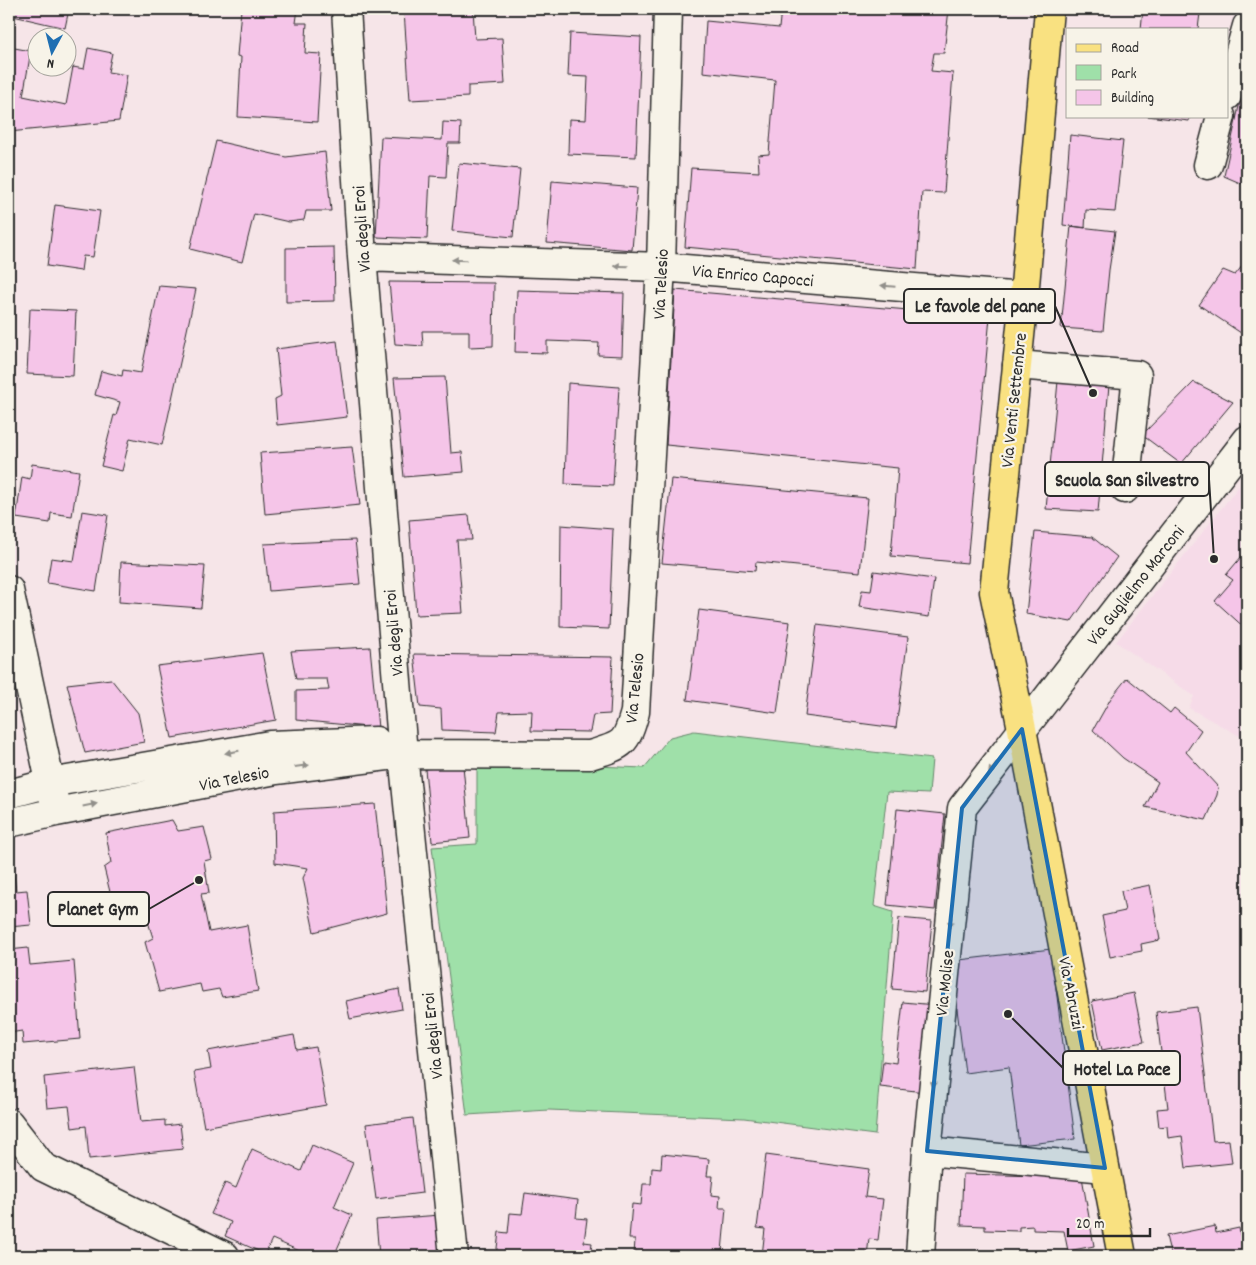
<svg xmlns="http://www.w3.org/2000/svg" width="1256" height="1265" viewBox="0 0 1256 1265" font-family="Dekko,sans-serif">
	<style>
		.built { fill: #f6dbe8 }
		.green { fill: #9fe0a9; stroke: #65866a }
		.building { fill: #f5c5e8; stroke: #2b2b2b }
		.lines { fill: none; stroke-linecap: round; stroke-linejoin: round }
		.minor-casing { stroke: #2b2b2b; stroke-width: 31 }
		.major-casing { stroke: #2b2b2b; stroke-width: 31 }
		.minor { stroke: #f7f3e8; stroke-width: 28 }
		.major { stroke: #f9e181; stroke-width: 28 }
		.oneway { fill: #918f8a }
		.marked { fill: #1f6fb2; fill-opacity: 0.2; stroke: #1f6fb2; stroke-width: 4; stroke-linejoin: round }
		.labels { text-anchor: middle; stroke-width: 4.5; stroke-linejoin: round; paint-order: stroke }
		.street-label { font-size: 18px; fill: #2b2b2b; stroke: #f7f3e8 }
		.leader { fill: none; stroke: #2b2b2b; stroke-width: 2 }
		.callout-dot { fill: #2b2b2b; stroke: #f7f3e8; stroke-width: 2 }
		.callout { fill: #f7f3e8; stroke: #2b2b2b; stroke-width: 2 }
		.callout-label { font-size: 19px; text-anchor: middle; font-weight: bold; fill: #2b2b2b }
	</style>
	<rect width="100%" height="100%" fill="#f6e5e8"/>
	<filter id="ink" filterUnits="userSpaceOnUse"><feTurbulence type="fractalNoise" baseFrequency=".02" numOctaves="2"/><feDisplacementMap in="SourceGraphic" scale="10" xChannelSelector="R" yChannelSelector="G"/><feConvolveMatrix kernelMatrix="1 2 1 2 8 2 1 2 1" color-interpolation-filters="sRGB"/></filter>
	<g filter="url(#ink)">
		<path class="built" d="M1247,476V740L1189,708L1194,696L1116,642Z"/>
		<path class="green" d="M694,731L932,759L929,794L887,792L874,906L893,912L875,1135L744,1118L549,1110L467,1115L432,847L477,844V761L644,768L670,737Z"/>
		<path class="building" d="M9,9H69L65,28L9,15Z
			M241,9H298L296,23H307L305,53L321,54L317,122L238,117L241,57L237,56Z
			M446,9H473L475,39L502,38L505,84L468,86V97L410,100L404,11Z
			M781,9H949L944,53H934L931,71L953,73L944,193L922,192L917,269L685,247L691,168L759,172L758,155L769,154L775,80L703,72L706,21L779,28Z
			M1143,9L1200,13L1198,29H1141Z
			M570,33L641,37L636,157L568,154L569,119L586,120L588,77L568,76Z
			M9,47L31,51L23,96L66,105L73,67L84,69L88,48L112,53L108,72L127,75L119,121L9,132Z
			M1245,78L1247,79V186L1224,176Z
			M1147,116H1190L1189,121Z
			M443,122L461,123L460,143H448L446,177L430,176L427,239L376,237L381,137L442,140Z
			M1070,135L1123,141L1115,212L1086,210L1085,228L1063,225Z
			M216,141L286,157L325,152L331,211H306L304,220L289,222L254,214L242,262L190,249Z
			M459,163L520,169L513,237L452,231Z
			M552,181L637,188L632,250L547,243Z
			M55,205L100,211L93,257L83,256L81,271L47,266Z
			M1071,226L1115,231L1109,270L1103,331L1061,328Z
			M334,247L335,301L286,302V248Z
			M1247,260V337L1199,305L1223,270L1235,275Z
			M389,282L494,283L493,346L469,347V331H422L423,346L395,344Z
			M159,286L196,289L162,445L130,438L122,471L101,466L114,415L116,416L120,402L95,395L101,371L122,376L123,370L141,373Z
			M517,290L624,293L622,356L598,355L599,343L547,341V353L515,352Z
			M675,290L990,317L967,563L891,556L898,468L666,445Z
			M30,309L76,311L73,376L27,374Z
			M337,341L347,417L277,425L275,399L281,396L276,349Z
			M445,377L451,453L462,452L464,472L404,477L394,378Z
			M1058,381L1109,385L1098,512L1046,509Z
			M1194,382L1233,402L1181,464L1142,435Z
			M568,383L619,387L613,486L565,484Z
			M352,447L360,505L265,514L260,453Z
			M32,464L79,471L72,516L51,513L50,523L16,518L22,477L30,479Z
			M671,479L868,498L860,572L756,562L755,571L662,563Z
			M82,511L108,515L96,591L47,583L51,558L74,561Z
			M469,515L472,540H457L463,613L416,615L409,520Z
			M561,525L613,529L609,629L560,627Z
			M1035,532L1092,537L1117,557L1071,622L1026,614Z
			M355,540L360,584L269,591L264,544Z
			M1247,550V630L1215,601L1233,580L1226,575Z
			M121,562L205,566L201,608L119,602Z
			M874,571L934,579L929,617L859,607L862,590L871,591Z
			M699,610L790,622L777,713L687,700Z
			M817,625L908,637L896,728L805,716Z
			M370,647L378,728L296,720V691L329,690L327,679H296L291,651Z
			M262,653L276,720L172,738L157,666Z
			M414,654L613,657L610,714L593,715L590,732L531,731L532,711L499,712L496,732L442,730L441,709L420,707Z
			M1127,678L1170,713L1174,708L1201,730L1186,752L1218,787L1217,795L1206,820L1145,807L1158,782L1123,758L1093,730L1111,698Z
			M111,679L138,713L144,742L85,753L67,684Z
			M463,766L470,838L432,842L425,769Z
			M375,804L387,913L314,932L303,878L308,868L275,863L274,811Z
			M897,809L945,814L935,910L887,905Z
			M172,820L178,831L204,827L212,859L204,861L209,893L201,894L209,932L247,925L258,991L222,997L219,989L202,992L200,984L159,992L145,942L153,938L140,895L112,900L104,868L111,863L106,833Z
			M13,866L16,891L27,890L31,925L9,927V867Z
			M1150,885L1160,940L1141,944L1142,951L1110,957L1102,916L1125,911L1121,891Z
			M899,918L932,921L925,992L892,989Z
			M28,948L30,965L74,961L80,1039L23,1044L22,1031L9,1033V950Z
			M1051,949L1075,1139L1019,1145L1009,1067L965,1073L951,961Z
			M399,989L402,1009L350,1019L346,1001Z
			M1134,993L1144,1042L1102,1050L1092,1001Z
			M903,1002L935,1005L925,1092L880,1087L883,1061L896,1063Z
			M1197,1007L1213,1141L1229,1140L1232,1163L1186,1168L1182,1136L1168,1138L1167,1126L1159,1127L1157,1109L1168,1108L1156,1012Z
			M294,1035L297,1050L316,1047L326,1105L204,1127L194,1072L211,1069L208,1051Z
			M134,1067L141,1122L165,1120V1126L180,1124L183,1149L89,1159L86,1126L72,1128L69,1106L47,1108L44,1077Z
			M413,1118L422,1193L376,1199L366,1124Z
			M312,1145L353,1163L334,1207L352,1215L334,1256H311L272,1239L265,1254L225,1236L231,1222L211,1214L225,1183L236,1188L252,1149L301,1171Z
			M662,1154L709,1159L707,1176H713L711,1195L720,1196L719,1208H726L722,1252L713,1250L712,1256H634L635,1239H629L632,1204L641,1205L643,1184H651L652,1168L661,1169Z
			M766,1155L869,1169L865,1197L883,1199L878,1240L869,1239L867,1256H762L765,1229L757,1228Z
			M963,1174L1082,1177L1094,1246L1068,1251L1064,1231L1033,1230V1226L1019,1227V1231L985,1230V1226L961,1225Z
			M525,1193L578,1200L576,1218L587,1219L584,1242L592,1243L590,1256H496L499,1232L508,1233L510,1213L522,1214Z
			M440,1215L443,1256H379L376,1220Z
			M1215,1226L1216,1233L1239,1228L1244,1256H1171L1166,1236Z"/>
		<g class="lines">
			<g class="minor-casing">
				<path id="minor" d="M346,9L362,257L403,754L454,1256
					M1227,96L1247,26
					M1208,165L1221,116
					M362,257L661,267L1024,297
					M1017,365L1137,375L1125,489
					M9,590L54,800
					M9,794L50,783L270,745L376,741
					M9,823L56,812L276,770L403,754L590,755C623,745 626,745 635,712L661,267L668,9
					M9,1123L43,1167L225,1256
					M927,1151L1105,1168
					M920,1256L927,1151L962,808L1247,440"/>
			</g>
			<g class="major-casing">
				<path id="major" d="M1049,9L1024,297L994,592L1022,729L1122,1256"/>
			</g>
			<use href="#minor" class="minor"/>
			<use href="#major" class="major"/>
		</g>
		<defs><path id="oneway-solid" d="M-6-.8H1V-3.2L6.5 0L1 3.2V.8H-6Z" transform="scale(1.25)"/></defs>
		<g class="oneway">
			<use href="#oneway-solid" transform="translate(459 260) rotate(-178)"/>
			<use href="#oneway-solid" transform="translate(621 266) rotate(-178)"/>
			<use href="#oneway-solid" transform="translate(888 286) rotate(-175)"/>
			<use href="#oneway-solid" transform="translate(232 752) rotate(170)"/>
			<use href="#oneway-solid" transform="translate(302 766) rotate(-7)"/>
			<use href="#oneway-solid" transform="translate(993 768) rotate(127)"/>
			<use href="#oneway-solid" transform="translate(90 805) rotate(-11)"/>
			<use href="#oneway-solid" transform="translate(951 920) rotate(96)"/>
			<use href="#oneway-solid" transform="translate(934 1081) rotate(96)"/>
		</g>
	</g>
	<path class="marked" d="M1022,729L1105,1168L927,1151L962,808Z"/>
	<g class="labels">
		<g class="street-label">
			<text transform="translate(361 229) rotate(-94)" y="6">Via degli Eroi</text>
			<text transform="translate(753 275) rotate(5)" y="6">Via Enrico Capocci</text>
			<text transform="translate(660 284) rotate(-87)" y="6">Via Telesio</text>
			<text transform="translate(1013 400) rotate(-84)" y="6">Via Venti Settembre</text>
			<text transform="translate(1135 585) rotate(-52)" y="6">Via Guglielmo Marconi</text>
			<text transform="translate(393 633) rotate(-95)" y="6">Via degli Eroi</text>
			<text transform="translate(634 688) rotate(-84)" y="6">Via Telesio</text>
			<text transform="translate(234 778) rotate(-11)" y="6">Via Telesio</text>
			<text transform="translate(944 983) rotate(-84)" y="6">Via Molise</text>
			<text transform="translate(1072 993) rotate(79)" y="6">Via Abruzzi</text>
			<text transform="translate(432 1036) rotate(-96)" y="6">Via degli Eroi</text>
		</g>
	</g>
	<path class="leader" d="M1093 393L1055 306M1214 559L1209 479M199 880L149 909M1008 1014L1063 1068"/>
	<g class="callout-dot">
		<circle cx="1093" cy="393" r="5"/>
		<circle cx="1214" cy="559" r="5"/>
		<circle cx="199" cy="880" r="5"/>
		<circle cx="1008" cy="1014" r="5"/>
	</g>
	<g class="callout">
		<rect x="904" y="289" width="151" height="34" rx="5"/>
		<rect x="1045" y="462" width="164" height="34" rx="5"/>
		<rect x="48" y="892" width="101" height="34" rx="5"/>
		<rect x="1063" y="1051" width="117" height="34" rx="5"/>
	</g>
	<g class="callout-label">
		<text x="980" y="312">Le favole del pane</text>
		<text x="1127" y="486">Scuola San Silvestro</text>
		<text x="98" y="915">Planet Gym</text>
		<text x="1122" y="1075">Hotel La Pace</text>
	</g>
	<rect width="1256" height="1265" fill="none" stroke="#f7f3e8" stroke-width="30"/>
	<rect x="15" y="15" width="1226" height="1235" fill="none" stroke="#2b2b2b" stroke-width="2" filter="url(#ink)"/>
	<rect x="1066" y="28" width="162" height="90" fill="#f7f3e8" stroke="#a5a39c"/>
	<rect x="1076" y="44" width="25" height="8" fill="#f9e181" stroke="#a5a39c"/>
	<text x="1111" y="52" font-size="15" fill="#2b2b2b">Road</text>
	<rect x="1076" y="65" width="25" height="15" fill="#9fe0a9" stroke="#a5a39c"/>
	<text x="1111" y="78" font-size="15" fill="#2b2b2b">Park</text>
	<rect x="1076" y="90" width="25" height="15" fill="#f5c5e8" stroke="#a5a39c"/>
	<text x="1111" y="102" font-size="15" fill="#2b2b2b">Building</text>
	<g transform="translate(52 52) rotate(187)"><circle r="24" fill="#f7f3e8" stroke="#a5a39c"/>
	<path d="M0-4L9 19L0 12L-9 19Z" fill="#1f6fb2"/>
	<text y="-8" font-size="14" font-weight="bold" text-anchor="middle" fill="#2b2b2b">N</text>
	</g>
	<path d="M1068 1228v8h82v-8" fill="none" stroke="#2b2b2b" stroke-width="2.5"/>
	<text x="1076" y="1228" font-size="15" fill="#2b2b2b" stroke="#f7f3e8" stroke-width="4" paint-order="stroke">20 m</text>
</svg>
